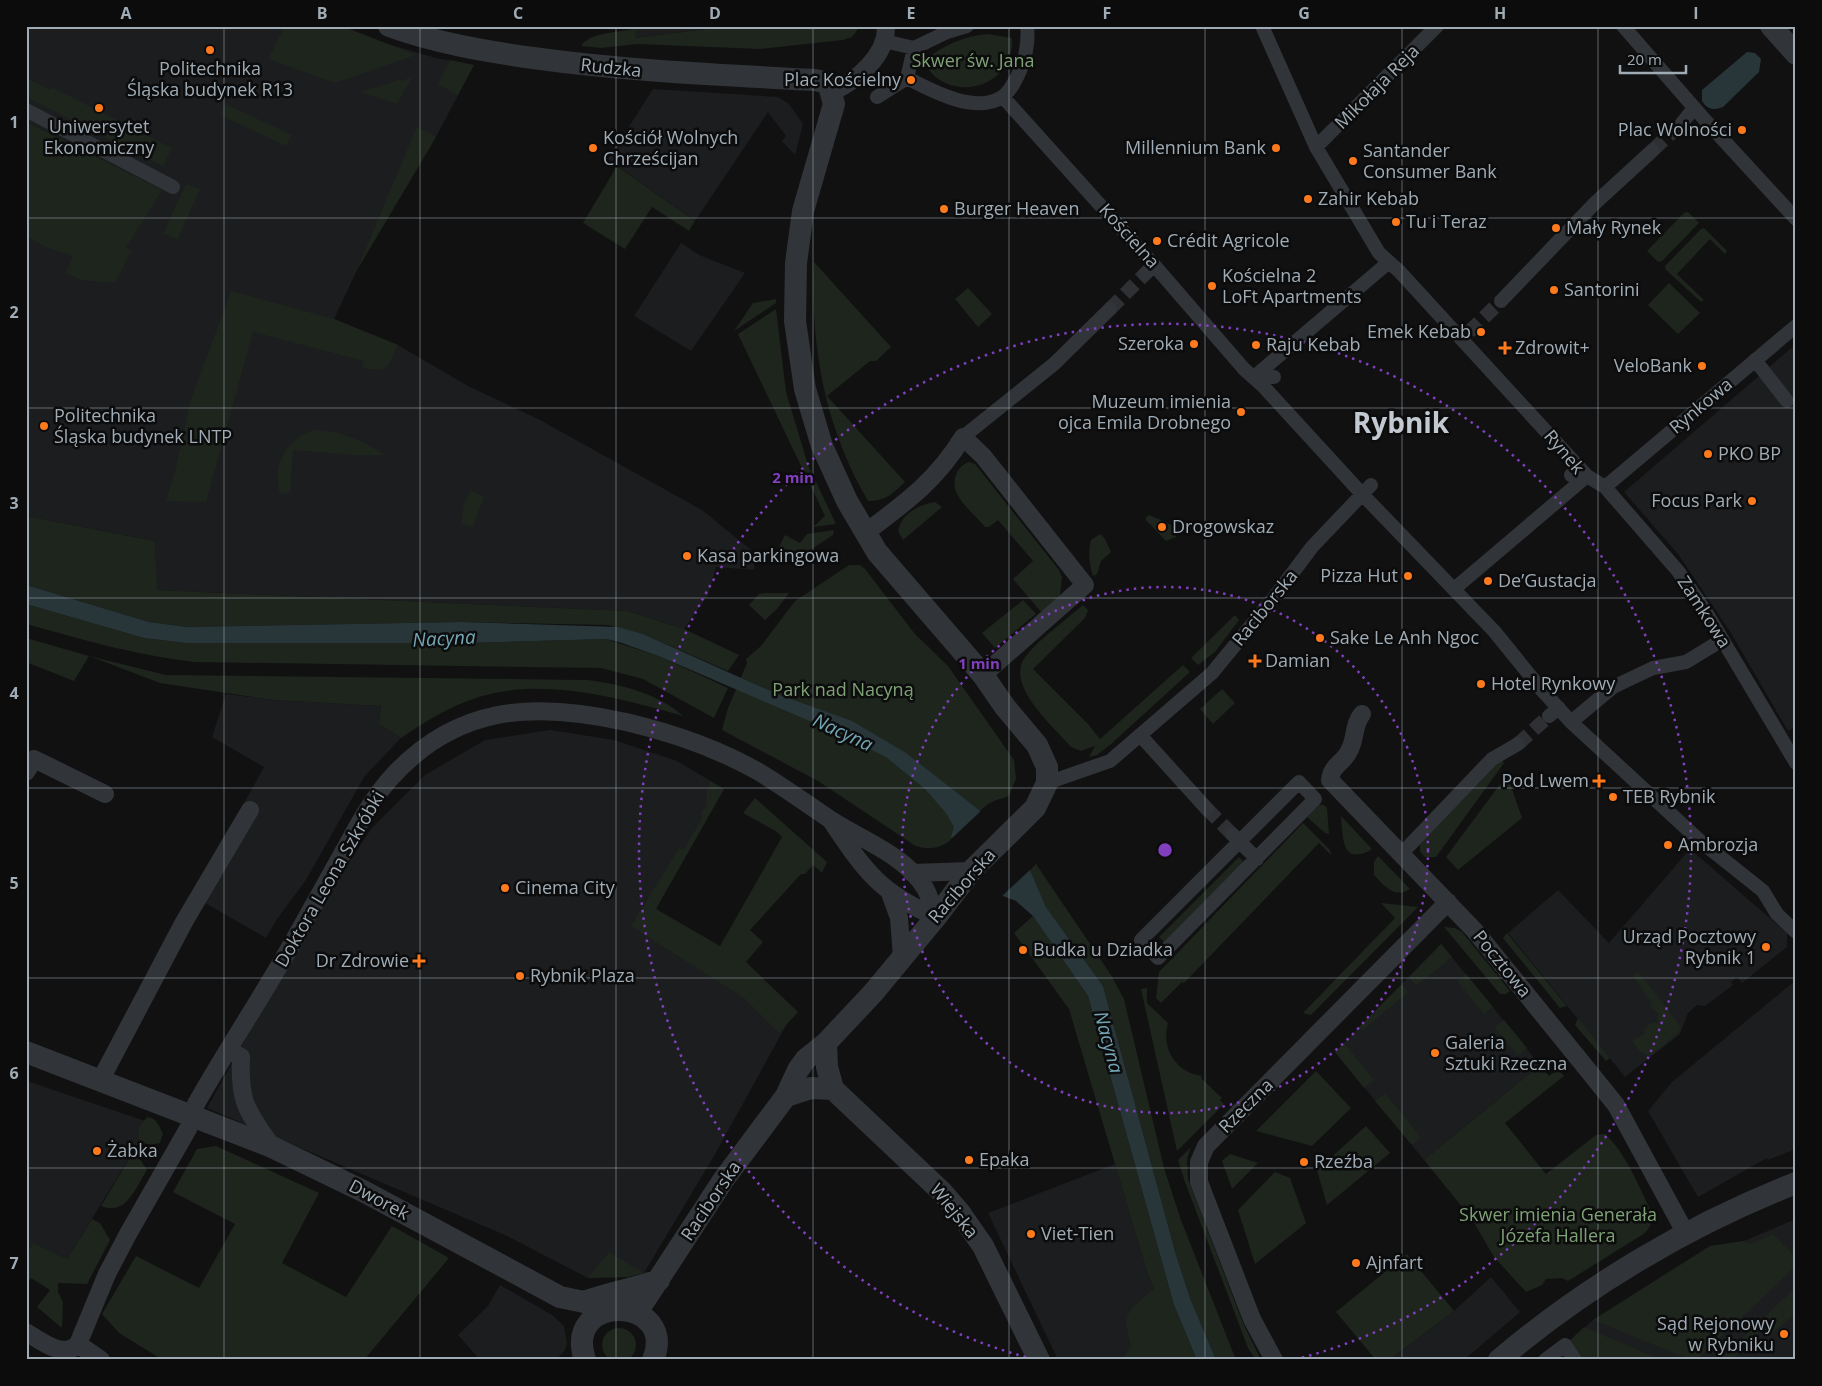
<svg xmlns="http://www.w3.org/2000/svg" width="1822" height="1386" viewBox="0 0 1822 1386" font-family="'Open Sans',sans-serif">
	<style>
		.built { fill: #1c1d1f }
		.green { fill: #1d251d }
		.water { fill: #28363a }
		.pier { fill: #111112 }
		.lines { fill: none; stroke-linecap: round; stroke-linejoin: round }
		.pedestrian-tunnel { stroke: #2e3033; stroke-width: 14; stroke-dasharray: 14 7; stroke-linecap: butt }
		.pedestrian { stroke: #313438; stroke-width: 14 }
		.minor { stroke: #313438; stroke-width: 18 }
		.tertiary { stroke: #313438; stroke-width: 22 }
		.grid { fill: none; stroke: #a0acb5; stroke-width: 1; stroke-opacity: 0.55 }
		.ring { fill: none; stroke: #813fbe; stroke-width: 2.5; stroke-dasharray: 2.5 5 }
		.poi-dot { fill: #ff7a1c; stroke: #0c0c0d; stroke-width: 2 }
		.labels { text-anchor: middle; stroke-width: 5; stroke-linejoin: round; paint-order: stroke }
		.park-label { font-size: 18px; fill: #7ea275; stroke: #0c0c0d }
		.street-label { font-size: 18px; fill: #a0acb5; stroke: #0c0c0d }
		.poi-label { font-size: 18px; fill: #a0acb5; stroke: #0c0c0d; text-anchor: start }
		.water-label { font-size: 19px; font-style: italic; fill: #73a6b4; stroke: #0c0c0d }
		.town-label { font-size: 28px; font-weight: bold; fill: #c2c9d0; stroke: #0c0c0d }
		.centre { fill: #813fbe; stroke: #0c0c0d; stroke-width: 2.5 }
		.ring-label { font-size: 15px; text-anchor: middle; font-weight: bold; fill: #813fbe; stroke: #0c0c0d; stroke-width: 5; stroke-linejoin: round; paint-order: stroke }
		.neatline { fill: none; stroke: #a0acb5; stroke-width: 2 }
		.grid-label { font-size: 16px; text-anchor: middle; font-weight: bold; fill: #a0acb5 }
	</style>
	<rect width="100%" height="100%" fill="#111112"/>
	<path class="built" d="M26,26H342L371,39L436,58L474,65L436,137L357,270L334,319L398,345L468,386L540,420L702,510L751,550L755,556L754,570L716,567L708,595L684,629L628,611L156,590L155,541L26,516V237L45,247L26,137Z
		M634,26H731L636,38Z
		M653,89L778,97L789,104L803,124L795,155L782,141L786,136L768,112L695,221L608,159Z
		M681,243L699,255L745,273L691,351L634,316Z
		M1796,344V726L1788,731L1731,633L1678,554L1624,492Z
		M226,694L273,700L381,706L379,724L401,738L364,777L306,880L277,919L266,938L207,904L194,894L264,767L212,737Z
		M550,730L614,740L677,761L724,789L656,908L788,1022L714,1156L644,1273L628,1277L588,1278L505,1235L207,1108L316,912L371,829L425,775L485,740Z
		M1690,849L1787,933V947L1742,983L1737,977L1731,982L1733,985L1705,1006L1697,1005L1688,1013L1680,1034L1625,1077L1508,933L1558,890L1609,943Z
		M1441,944L1540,1065L1424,1160L1335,1052Z
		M1796,980V1149L1768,1160L1767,1158L1698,1197L1648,1111L1672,1082Z
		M27,1081L151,1123L67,1259L33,1244L26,1254Z
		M1115,1164L1147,1272L1187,1360H1058L988,1213Z
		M1796,1219V1360H1575L1565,1345L1593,1320L1710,1246L1744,1241Z
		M1491,1277L1520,1312L1464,1360H1389L1454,1311Z
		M500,1285L552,1315L564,1326L567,1344L565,1350L556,1360H480L458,1335L488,1306Z"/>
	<path class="green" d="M285,26H342L416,55L335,83L268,59Z
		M731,26H857L858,29L852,37L843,40L760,49L637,44L601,48L581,46C590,32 620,32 635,29L636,38Z
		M988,34L1012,38C1015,91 943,105 924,61C943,45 964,36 988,34Z
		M450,60L474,65L458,95L438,84Z
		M413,75L397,104L361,92L398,80L403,81Z
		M26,78L50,90L52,87L172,148L163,166L26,97Z
		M226,104L292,135L286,146L220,115Z
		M26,122L162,190L126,248L131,251L115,283L81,280L66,273L73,256L45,247L26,237Z
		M417,126L436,137L357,270Z
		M617,166L695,221L689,231L652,207L625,249L583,223Z
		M186,184L200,189L178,239L163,234Z
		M1688,212L1699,223L1662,261L1658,262L1647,251L1684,213Z
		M1704,228L1727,251L1725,254L1710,239L1677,274L1704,300L1701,302L1666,270L1665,266L1701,229Z
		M814,262L891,347L876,361H870L827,396L905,482C892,494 886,501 868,501C825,428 810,346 814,262Z
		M1669,283L1700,313L1678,334L1648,305Z
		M968,288L992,314L978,327L955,299Z
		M231,291L334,319L398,345C388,369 388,372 362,368L364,361L253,332L206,502L166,501L176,468L190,402Z
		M776,299V303L734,331L753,303Z
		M776,309L786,392L808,465L836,524L813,527L825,516L738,334Z
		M313,430C341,431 361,439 384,455H352L293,450L290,493L280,494C272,466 285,440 313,430Z
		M969,462L975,464L1059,570L1062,577L1060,596L1042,613L1013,579L1033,561L998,520L989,527H985C977,517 963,506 957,494C951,482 956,466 969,462Z
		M471,490L484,497L473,527L461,524L464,503Z
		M935,502L942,507L903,540L898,531C902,513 918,505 935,502Z
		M1149,515L1174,526L1177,531L1176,537L1166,541L1146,520V517Z
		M26,516L155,541L157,590L628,611L684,629L739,655L728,671L643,634L608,625L463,622L187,627L149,622L26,585Z
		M834,530L833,535L792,562L778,559L779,547L785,535L800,543L807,534Z
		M1100,534L1105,539L1111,552L1101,561L1097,574L1093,576C1089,564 1088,552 1091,540Z
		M849,565H860L865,569L915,634L948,666L1014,760L1016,779L1009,796C1002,799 993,800 987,805C963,823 949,859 914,845L818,781L722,730L728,708L747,663L746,659L761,646L795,601Z
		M766,593H789L777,609L765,620L749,605L759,594Z
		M1023,600L1036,614L995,648L982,633Z
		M26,604L144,638L186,643H465L606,639L661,657L728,688L714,718L643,679L601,668L195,662C133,655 85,640 26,624Z
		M1083,605L1088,610L1085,618L1033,669L1088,724L1100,739L1183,665L1190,672L1110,745L1097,755L1089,757L1095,746L1081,751L1071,747C1054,727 1003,684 1026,656C1041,637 1065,621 1083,605Z
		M1235,615L1239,620L1215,652L1198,665L1191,658Z
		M26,638L89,656L166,675L587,680C619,684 658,693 683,716C619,698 544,677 479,697C450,706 426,721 401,738L379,724L381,706L273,700L160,683L89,656L74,681L26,662Z
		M1222,689L1235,703L1213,724L1200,709Z
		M1501,758L1504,763L1436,857H1425L1420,852V844Z
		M1507,775L1522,818L1458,870L1446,857Z
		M710,781L724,789L656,909L720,946L782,837L777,832L743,813L755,798L827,862L822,873L813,865L805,874H801L750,930L763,942L746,962L798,1012L779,1033L744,998L631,926L679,848L683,850L702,819L701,812L707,806V790Z
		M1319,805H1324L1327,808L1329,834L1325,833L1307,817Z
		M1341,816L1371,848V850C1341,866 1343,837 1341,816Z
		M1303,823L1330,850L1331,855L1319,843L1184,983L1182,982L1161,1003L1156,998L1159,972Z
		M1378,856L1410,889C1395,899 1384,886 1374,875V862Z
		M1239,857L1244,862L1165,943L1159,937Z
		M1036,864L1111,975L1124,999L1164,1168L1181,1220L1236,1360H1216L1190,1298L1176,1255L1103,986L1046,907L1030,870Z
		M1381,903L1418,907L1311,1015L1303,1013L1395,918Z
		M1033,916L1088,996L1174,1305L1197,1360H1122L1131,1346C1121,1311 1128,1311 1154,1289L1147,1272L1069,1009L1014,933Z
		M1444,927L1455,928L1462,932L1510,991L1506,994H1500Z
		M1507,933L1561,999L1567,1006L1560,1008L1503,938Z
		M1441,944L1452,957L1416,986L1409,977Z
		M1638,971L1681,1027L1677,1034L1653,1054C1642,1057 1638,1049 1632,1041L1645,1033L1643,1030L1651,1023H1658V1013L1650,1007L1652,1004L1633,976Z
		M1466,974L1493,1007L1484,1014L1457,981Z
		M1402,984L1408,992L1362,1031L1359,1027Z
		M1147,988V1003L1168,1023C1161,1049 1176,1072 1202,1076L1201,1078L1222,1098L1220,1100L1224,1104L1177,1151L1141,989Z
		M1578,1018L1610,1058L1606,1061L1575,1025Z
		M1504,1020L1527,1048L1518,1056L1494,1027Z
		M1344,1043L1374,1080L1364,1088L1335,1052Z
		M1540,1065L1549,1076L1558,1069L1564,1076L1505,1123L1546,1174L1596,1135L1605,1134C1626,1153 1639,1187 1652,1213C1652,1222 1651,1227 1645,1233L1568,1281L1562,1278L1546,1279L1542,1285L1526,1292L1494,1257L1472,1219L1424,1160Z
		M1316,1071L1351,1108L1312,1146L1256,1131Z
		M1385,1093L1421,1137L1412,1145L1375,1101Z
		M147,1117C157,1118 159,1126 163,1134L160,1143C152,1145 146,1146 139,1139V1128Z
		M1366,1126L1390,1153L1327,1205L1317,1170Z
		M216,1146L319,1193L282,1263L346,1297L392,1226L449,1258L364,1360H163L119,1333L102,1314L136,1256L199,1288L235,1224L173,1192L197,1149Z
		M1191,1147L1187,1159L1188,1179L1243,1323L1261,1360H1256L1248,1348L1185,1182L1178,1160Z
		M1230,1154L1258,1163L1232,1189L1222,1161Z
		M134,1157L140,1159L147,1170C136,1187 126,1217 101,1206L129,1159Z
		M1275,1172L1290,1178L1306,1223L1255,1264L1238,1210Z
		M92,1219L100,1223L110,1240L87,1284L58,1283V1292L63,1302L62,1328L37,1307L50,1290L31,1278L26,1285V1254L33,1243L67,1259Z
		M1773,1234L1796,1257V1266L1697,1360H1691L1593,1320L1710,1246L1744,1241L1751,1244Z
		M609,1252L644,1273L628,1277L588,1278Z
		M1407,1254L1454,1311L1389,1360H1376L1336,1312Z
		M1796,1287V1312L1769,1337L1762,1330L1731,1360H1719Z
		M1584,1327L1662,1360H1575L1565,1345Z
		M602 1345a17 17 0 1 1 34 0a17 17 0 1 1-34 0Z"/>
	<path class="water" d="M1747,52L1755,53L1761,59L1759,72L1723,107C1713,111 1707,109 1702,101V90Z
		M26,585L149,622L187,627L463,622L618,627L643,634L777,694L852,721L906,753L979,810L1030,870L1046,907L1103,986L1176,1255L1190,1298L1216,1360H1197L1174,1305L1088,996L1033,916L1016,901L1003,896L951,837L954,827L946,813L925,789L886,757L835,732L661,657L619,642L606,639L465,643H186L144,638L26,604Z"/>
	<path class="pier" d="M982,810L1032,868L1001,897L950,840Z"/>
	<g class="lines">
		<path class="pedestrian-tunnel" d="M1653,150L1682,123
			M1110,309L1145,274
			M1469,332L1501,301
			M1518,744L1549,716
			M1207,809L1232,834"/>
		<path class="pedestrian" d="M1262,26L1316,147L1379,253L1399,271L1587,476
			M1623,26L1705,120L1796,219
			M884,41L914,48L947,32L967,26
			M907,78C930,90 976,115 1002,97C1009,93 1014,83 1018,75C1025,61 1029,42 1027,26
			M907,78L914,48
			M877,97L907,78
			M1003,97L1154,265L1244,369L1263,386L1362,494L1494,631L1541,689L1571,722L1699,840L1763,891L1777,914L1796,932
			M26,110L173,187
			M1682,123L1694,108
			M1316,147L1437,26
			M1145,274L1154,265
			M1501,301L1593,205L1653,150
			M1755,360L1787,401
			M1254,377L1389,262
			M1254,377H1274
			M963,437L1054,364L1110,309
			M1571,475L1587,476L1605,487L1678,571L1706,612L1796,763
			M1605,487L1796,326
			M1454,589L1587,476
			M1549,716L1559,708
			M1571,722L1613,687L1653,668L1686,662L1722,640
			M1140,735L1207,809
			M1299,782L1315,799L1158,958L1141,940Z
			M1047,783L1110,761L1212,673L1273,599L1312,547L1371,485
			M1232,834L1257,859
			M1408,847L1492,759L1518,744
			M1545,1360L1565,1345L1575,1360"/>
		<path class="minor" d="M832,92C856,81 887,56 886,26
			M865,533C905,503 936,481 963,437L983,456L1085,585L983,675
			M1362,714C1353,725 1356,739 1349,751C1343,764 1332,764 1330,780L1475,931L1587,1069L1616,1105L1686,1234
			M26,772L34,759L105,794
			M832,822C865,871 880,893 936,917
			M912,873L971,871
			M890,893L899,918L902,957
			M229,1050L241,1057C239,1104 247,1110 272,1147
			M100,1081L184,922L250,810
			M26,1332C40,1340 64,1360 78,1344L107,1274L128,1234L189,1127L196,1104C227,1049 262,997 293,942C310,911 328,880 345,849C358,825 371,801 389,780C455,705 534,701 626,722C673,733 717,748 759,772C784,787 807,804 831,820C862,840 905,855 925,888C930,897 933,907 936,917
			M78,1344L101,1360
			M1274,1360L1252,1319L1199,1182V1162L1206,1146L1448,902"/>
		<path class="tertiary" d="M389,26C436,43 484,51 533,58C627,71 720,75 815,80L824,82L829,86L834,104L803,211L796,263L795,321L805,389L822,446L847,501L877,552L983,675L1005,707L1037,745L1047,767V783L1035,808L971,871L936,917L873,993L826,1043L806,1059L798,1070L786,1096L724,1179L643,1303L633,1311
			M1771,26L1796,54
			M826,1043L827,1067L833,1089L942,1192L960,1213L983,1246L1039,1360
			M26,1052L272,1147L363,1191L560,1297L584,1302L607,1310
			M786,1096L811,1088L833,1089
			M584,1302C609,1293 634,1289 659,1280
			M585,1360C562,1291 679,1296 653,1360
			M1499,1360C1586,1286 1689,1225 1796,1183"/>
	</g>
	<path class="grid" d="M224,26V1360M420,26V1360M616,26V1360M813,26V1360M1009,26V1360M1205,26V1360M1402,26V1360M1598,26V1360M26,218H1796M26,408H1796M26,598H1796M26,788H1796M26,978H1796M26,1168H1796"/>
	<g class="ring">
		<circle cx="1165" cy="850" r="263"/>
		<path d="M1033 1359A526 526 0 1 1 1297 1359"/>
	</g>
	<g class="poi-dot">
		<circle cx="210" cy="50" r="5"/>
		<circle cx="911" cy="80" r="5"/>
		<circle cx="99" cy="108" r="5"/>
		<circle cx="1742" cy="130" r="5"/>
		<circle cx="593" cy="148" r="5"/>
		<circle cx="1276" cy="148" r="5"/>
		<circle cx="1353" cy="161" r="5"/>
		<circle cx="1308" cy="199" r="5"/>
		<circle cx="944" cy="209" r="5"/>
		<circle cx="1396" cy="222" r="5"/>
		<circle cx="1556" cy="228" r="5"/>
		<circle cx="1157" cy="241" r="5"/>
		<circle cx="1212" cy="286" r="5"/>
		<circle cx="1554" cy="290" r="5"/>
		<circle cx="1481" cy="332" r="5"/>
		<circle cx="1194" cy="344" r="5"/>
		<circle cx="1256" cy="345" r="5"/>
		<path d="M1502.5 340.5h5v5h5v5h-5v5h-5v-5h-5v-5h5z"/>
		<circle cx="1702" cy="366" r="5"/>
		<circle cx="1241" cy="412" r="5"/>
		<circle cx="44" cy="426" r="5"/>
		<circle cx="1708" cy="454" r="5"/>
		<circle cx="1752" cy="501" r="5"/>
		<circle cx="1162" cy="527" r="5"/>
		<circle cx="687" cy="556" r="5"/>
		<circle cx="1408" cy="576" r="5"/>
		<circle cx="1488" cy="581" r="5"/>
		<circle cx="1320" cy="638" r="5"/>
		<path d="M1252.5 653.5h5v5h5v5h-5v5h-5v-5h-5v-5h5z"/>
		<circle cx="1481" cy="684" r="5"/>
		<path d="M1596.5 773.5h5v5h5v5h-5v5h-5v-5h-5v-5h5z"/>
		<circle cx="1613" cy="797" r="5"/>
		<circle cx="1668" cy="845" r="5"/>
		<circle cx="505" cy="888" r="5"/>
		<circle cx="1766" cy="947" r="5"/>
		<circle cx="1023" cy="950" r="5"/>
		<path d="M416.5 953.5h5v5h5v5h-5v5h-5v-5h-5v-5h5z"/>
		<circle cx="520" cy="976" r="5"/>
		<circle cx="1435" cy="1053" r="5"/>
		<circle cx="97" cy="1151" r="5"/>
		<circle cx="969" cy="1160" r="5"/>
		<circle cx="1304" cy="1162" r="5"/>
		<circle cx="1031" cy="1234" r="5"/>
		<circle cx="1356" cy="1263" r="5"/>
		<circle cx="1784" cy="1334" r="5"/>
	</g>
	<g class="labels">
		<g class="park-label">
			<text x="973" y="67">Skwer św. Jana</text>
			<text x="843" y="696">Park nad Nacyną</text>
			<text x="1558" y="1221">Skwer imienia Generała<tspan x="1558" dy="21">Józefa Hallera</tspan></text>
		</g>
		<g class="street-label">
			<text transform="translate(611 68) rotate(6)" y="6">Rudzka</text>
			<text transform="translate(1377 87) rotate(-45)" y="6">Mikołaja Reja</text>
			<text transform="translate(1129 236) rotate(48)" y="6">Kościelna</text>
			<text transform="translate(1701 406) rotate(-40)" y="6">Rynkowa</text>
			<text transform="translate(1564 452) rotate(50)" y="6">Rynek</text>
			<text transform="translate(1265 608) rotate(-51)" y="6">Raciborska</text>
			<text transform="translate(1704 612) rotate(57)" y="6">Zamkowa</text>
			<text transform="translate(330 879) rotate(-60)" y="6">Doktora Leona Szkróbki</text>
			<text transform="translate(962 886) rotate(-49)" y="6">Raciborska</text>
			<text transform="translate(1502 964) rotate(51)" y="6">Pocztowa</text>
			<text transform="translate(1246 1106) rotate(-45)" y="6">Rzeczna</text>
			<text transform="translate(379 1200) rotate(28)" y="6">Dworek</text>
			<text transform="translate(711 1201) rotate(-56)" y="6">Raciborska</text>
			<text transform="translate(954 1211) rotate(51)" y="6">Wiejska</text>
		</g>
		<g class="poi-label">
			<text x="210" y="75" text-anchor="middle">Politechnika<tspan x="210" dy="21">Śląska budynek R13</tspan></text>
			<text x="901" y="86" text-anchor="end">Plac Kościelny</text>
			<text x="99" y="133" text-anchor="middle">Uniwersytet<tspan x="99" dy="21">Ekonomiczny</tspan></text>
			<text x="1732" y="136" text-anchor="end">Plac Wolności</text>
			<text x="603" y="144">Kościół Wolnych<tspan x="603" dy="21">Chrześcijan</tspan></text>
			<text x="1266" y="154" text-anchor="end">Millennium Bank</text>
			<text x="1363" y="157">Santander<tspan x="1363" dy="21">Consumer Bank</tspan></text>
			<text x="1318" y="205">Zahir Kebab</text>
			<text x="954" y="215">Burger Heaven</text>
			<text x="1406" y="228">Tu i Teraz</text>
			<text x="1566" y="234">Mały Rynek</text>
			<text x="1167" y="247">Crédit Agricole</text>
			<text x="1222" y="282">Kościelna 2<tspan x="1222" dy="21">LoFt Apartments</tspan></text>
			<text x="1564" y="296">Santorini</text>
			<text x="1471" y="338" text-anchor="end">Emek Kebab</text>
			<text x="1184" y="350" text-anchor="end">Szeroka</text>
			<text x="1266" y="351">Raju Kebab</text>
			<text x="1515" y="354">Zdrowit+</text>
			<text x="1692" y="372" text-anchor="end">VeloBank</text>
			<text x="1231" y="408" text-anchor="end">Muzeum imienia<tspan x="1231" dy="21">ojca Emila Drobnego</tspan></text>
			<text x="54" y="422">Politechnika<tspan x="54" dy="21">Śląska budynek LNTP</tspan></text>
			<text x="1718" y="460">PKO BP</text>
			<text x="1742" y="507" text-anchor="end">Focus Park</text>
			<text x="1172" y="533">Drogowskaz</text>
			<text x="697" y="562">Kasa parkingowa</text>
			<text x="1398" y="582" text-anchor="end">Pizza Hut</text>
			<text x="1498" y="587">De’Gustacja</text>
			<text x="1330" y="644">Sake Le Anh Ngoc</text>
			<text x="1265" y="667">Damian</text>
			<text x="1491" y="690">Hotel Rynkowy</text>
			<text x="1589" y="787" text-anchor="end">Pod Lwem</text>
			<text x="1623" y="803">TEB Rybnik</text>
			<text x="1678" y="851">Ambrozja</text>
			<text x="515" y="894">Cinema City</text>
			<text x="1756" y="943" text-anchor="end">Urząd Pocztowy<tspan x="1756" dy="21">Rybnik 1</tspan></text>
			<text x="1033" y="956">Budka u Dziadka</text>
			<text x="409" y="967" text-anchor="end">Dr Zdrowie</text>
			<text x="530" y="982">Rybnik Plaza</text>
			<text x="1445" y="1049">Galeria<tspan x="1445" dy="21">Sztuki Rzeczna</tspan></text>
			<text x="107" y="1157">Żabka</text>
			<text x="979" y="1166">Epaka</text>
			<text x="1314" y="1168">Rzeźba</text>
			<text x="1041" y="1240">Viet-Tien</text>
			<text x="1366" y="1269">Ajnfart</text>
			<text x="1774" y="1330" text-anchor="end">Sąd Rejonowy<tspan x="1774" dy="21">w Rybniku</tspan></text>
		</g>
		<g class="water-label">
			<text transform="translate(444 638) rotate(-3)" y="7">Nacyna</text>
			<text transform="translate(843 732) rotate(25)" y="7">Nacyna</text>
			<text transform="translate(1109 1042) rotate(75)" y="7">Nacyna</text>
		</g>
		<g class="town-label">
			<text x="1401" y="433">Rybnik</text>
		</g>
	</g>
	<circle cx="1165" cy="850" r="8" class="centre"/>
	<g class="ring-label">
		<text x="793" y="483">2 min</text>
		<text x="979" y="669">1 min</text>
	</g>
	<rect width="1822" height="1386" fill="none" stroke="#0c0c0d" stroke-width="55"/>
	<path d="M1620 65v8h66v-8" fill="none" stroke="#a0acb5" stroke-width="2.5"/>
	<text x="1627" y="65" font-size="15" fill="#a0acb5" stroke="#0c0c0d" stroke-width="4" paint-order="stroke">20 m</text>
	<rect x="28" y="28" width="1766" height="1330" class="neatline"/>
	<g class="grid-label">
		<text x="126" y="19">A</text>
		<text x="322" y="19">B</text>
		<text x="518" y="19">C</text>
		<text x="715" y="19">D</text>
		<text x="911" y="19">E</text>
		<text x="1107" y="19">F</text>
		<text x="1304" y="19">G</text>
		<text x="1500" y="19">H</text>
		<text x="1696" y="19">I</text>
		<text x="14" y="128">1</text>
		<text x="14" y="318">2</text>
		<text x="14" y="509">3</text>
		<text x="14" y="699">4</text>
		<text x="14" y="889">5</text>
		<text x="14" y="1079">6</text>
		<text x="14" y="1269">7</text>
	</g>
</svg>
